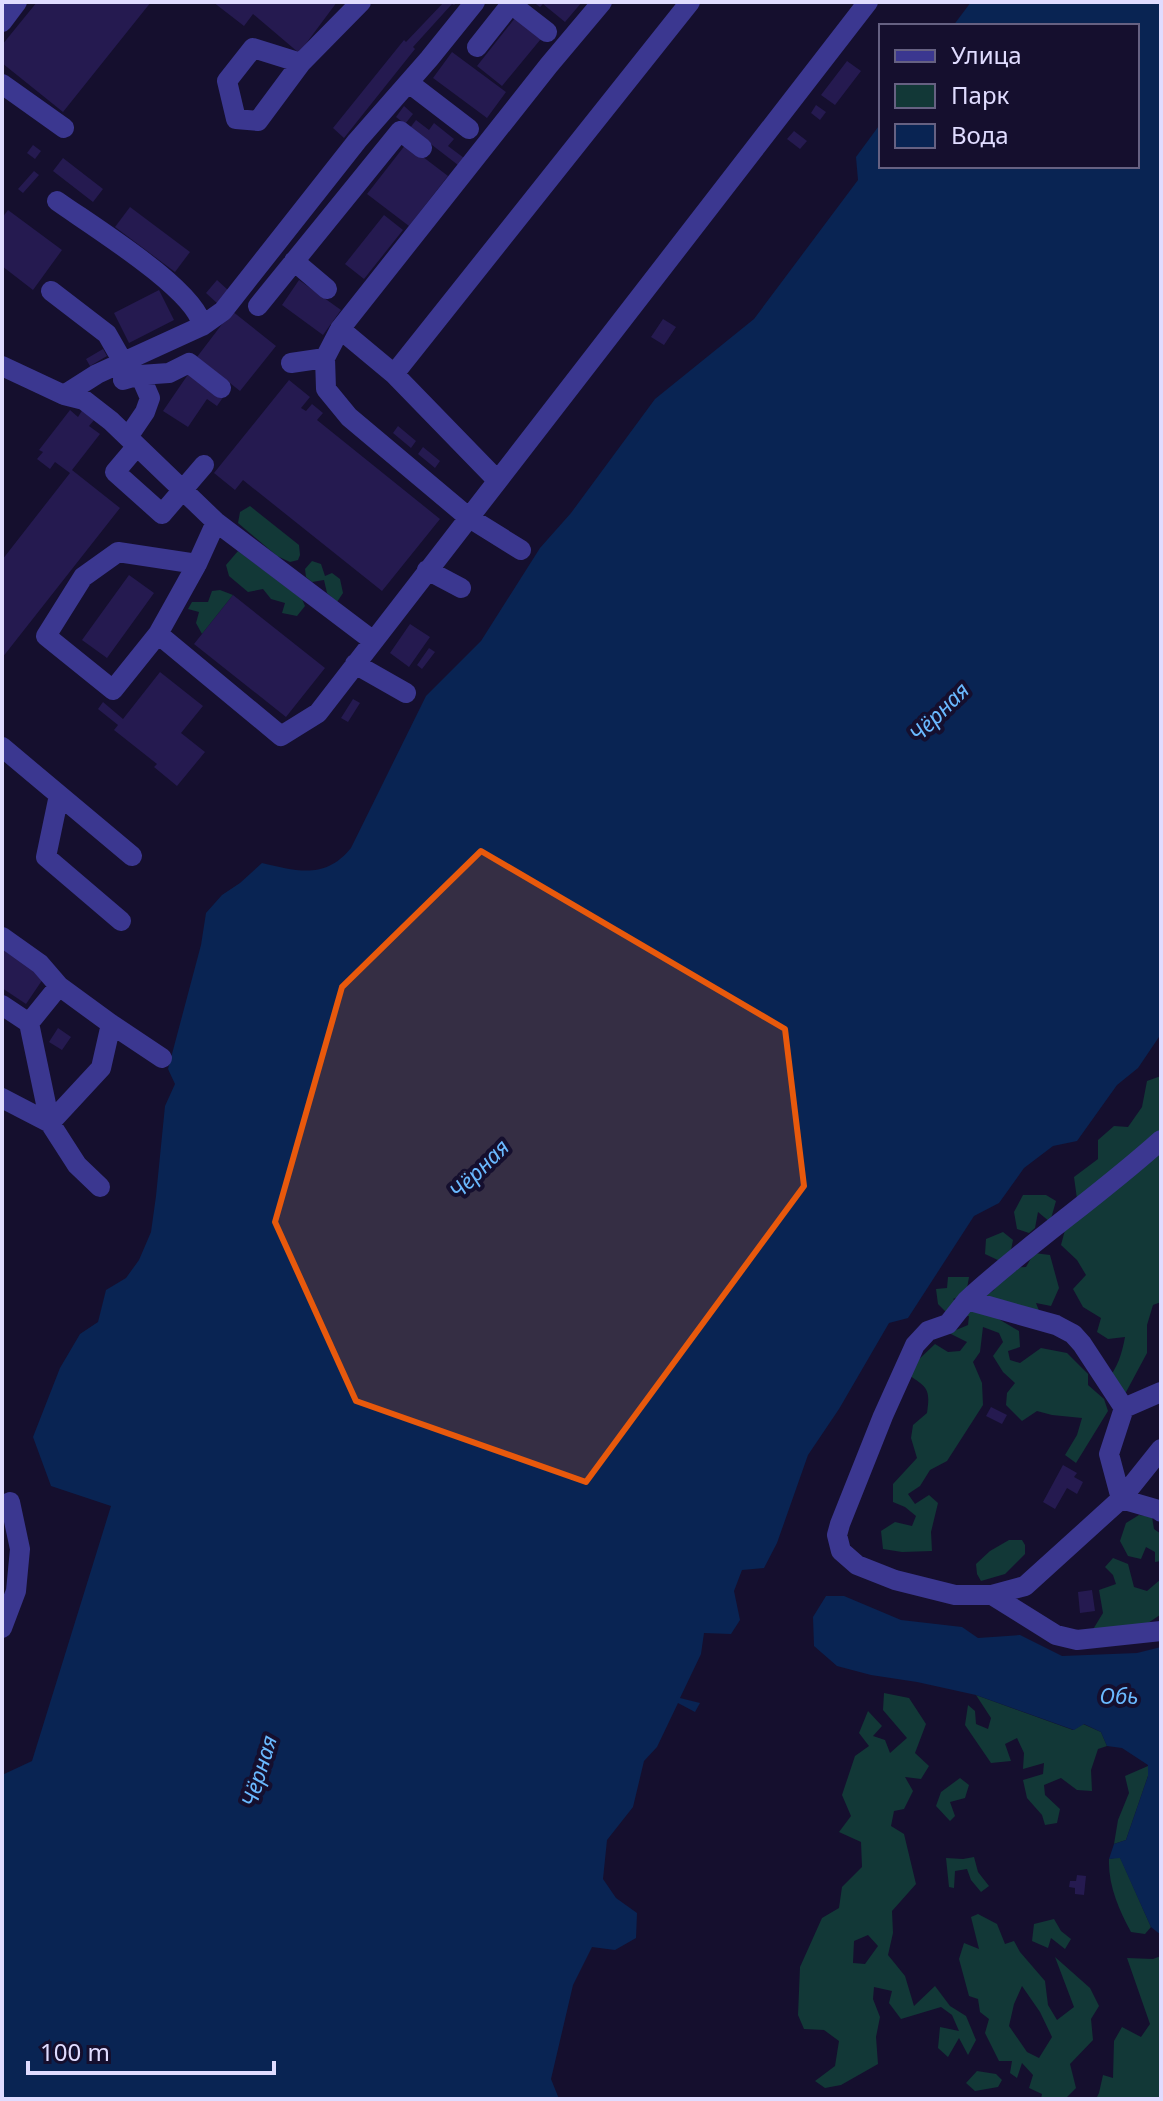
<svg xmlns="http://www.w3.org/2000/svg" width="1163" height="2101" viewBox="0 0 1163 2101" font-family="'Noto Sans',sans-serif">
	<style>
		.green { fill: #123837; fill-rule: evenodd }
		.water { fill: #092453 }
		.building { fill: #251a50 }
		.lines { fill: none; stroke-linecap: round; stroke-linejoin: round }
		.minor { stroke: #3b3790; stroke-width: 20 }
		.marked { fill: #e8590c; fill-opacity: 0.2; stroke: #e8590c; stroke-width: 6; stroke-linejoin: round }
		.labels { text-anchor: middle; stroke-width: 8; stroke-linejoin: round; paint-order: stroke }
		.water-label { font-size: 22px; font-style: italic; fill: #6ab9ff; stroke: #150f2e }
	</style>
	<rect width="100%" height="100%" fill="#150f2e"/>
	<path class="green" d="M250,506L299,545L300,555L298,560L290,562L277,556L238,523L240,512Z
		M238,551L302,599L305,606L297,616L282,613L285,603L271,599L263,589L248,592L229,576L226,565Z
		M312,561L321,564L325,576L332,573L340,579L343,593L337,602L327,593L324,580L312,582L306,577L305,569Z
		M220,590L233,595L202,634L196,623L199,612L188,609L192,602H208L212,591Z
		M1161,1076V1135L1077,1199L1074,1177L1098,1159V1140L1114,1126L1128,1127L1142,1107L1147,1081Z
		M1161,1145V1302L1153,1305L1147,1325V1353L1125,1394L1106,1381C1118,1368 1122,1353 1125,1337L1108,1339L1097,1332L1101,1318L1083,1307L1073,1289L1086,1275L1077,1260L1061,1245L1065,1230Z
		M1023,1195H1046L1056,1201L1050,1222L1038,1212L1035,1228L1029,1233L1017,1229L1014,1212Z
		M1003,1232L1013,1240L1010,1255L1002,1262L985,1254L986,1239Z
		M1034,1253L1050,1255L1059,1288L1051,1306L1036,1303L1041,1316L980,1300L994,1290C998,1274 1010,1267 1026,1267Z
		M948,1277H969L966,1294L953,1299L965,1309L985,1311L1019,1331L1020,1347L1008,1351L1010,1360L1020,1363L1041,1348L1067,1353L1088,1374V1385L1104,1399L1108,1411L1076,1463L1065,1455L1077,1435L1082,1418L1052,1415L1037,1411L1022,1421L1006,1405L1007,1393L1015,1383L1003,1372L993,1356L1003,1342L999,1333L983,1327L980,1352L973,1362L982,1383L983,1405L947,1461L930,1470L920,1486L908,1494L915,1504L929,1495L938,1503L931,1532L932,1551L902,1552L883,1549L881,1531L895,1522L912,1526L916,1516L905,1507L893,1502V1484L917,1458L911,1438L913,1425L927,1413C930,1391 929,1388 910,1376L915,1363L935,1344L948,1352L960,1351L967,1342L949,1333L968,1325L969,1316L952,1318L938,1304L936,1289L947,1288Z
		M1139,1515L1152,1517L1154,1529L1161,1534V1561L1155,1562V1552L1146,1547L1141,1559L1128,1556L1120,1541L1126,1523Z
		M1009,1540H1022L1025,1545V1554L1005,1574L981,1581L977,1574L976,1564L990,1551Z
		M1113,1558L1128,1564L1134,1587L1147,1591L1161,1579V1616L1160,1615L1148,1623L1092,1631L1103,1613L1099,1590L1116,1584L1113,1575L1105,1567Z
		M884,1693L909,1698L926,1724L915,1753L929,1766L921,1779L905,1777L913,1791L904,1809L894,1811L891,1826L904,1834L916,1884L892,1911L893,1933L888,1955L905,1976L914,2006L935,1986L950,2006L966,2016L976,2040L968,2055L959,2038L948,2057L938,2048L940,2027L959,2031L952,2015L941,2007L901,2019L889,2003L892,1991L874,1987L873,1999L880,2017L876,2037L878,2064L841,2085L825,2088L815,2081L835,2066L839,2041L824,2030L804,2029L798,2015L800,1967L822,1918L839,1908L842,1887L862,1867L861,1842L839,1832L851,1816L842,1795L855,1756L869,1746L859,1733L868,1711L882,1726L873,1736L885,1740L890,1753L907,1738L883,1710ZM868,1935L878,1946L865,1964L853,1963L854,1941Z
		M976,1695L1073,1730L1083,1724L1101,1732L1107,1746L1098,1749L1091,1770L1092,1791L1077,1790L1061,1778L1044,1785L1045,1795L1060,1809L1057,1823L1045,1825L1042,1815L1027,1798L1023,1780L1043,1774L1044,1763L1023,1769L1024,1753L1017,1738L1005,1744L1011,1761L991,1763L965,1725L968,1705L975,1711L976,1724L988,1729L991,1718Z
		M1148,1766V1776L1126,1840L1114,1844L1118,1820L1129,1793L1125,1776Z
		M960,1778L969,1785L965,1798L950,1802L955,1816L950,1821L936,1806L941,1792Z
		M974,1857L978,1872L989,1886L981,1892L971,1880L967,1869L955,1871L954,1888L949,1887L946,1858L963,1859Z
		M1120,1857L1151,1927L1145,1934L1131,1932C1119,1910 1108,1885 1109,1859Z
		M978,1914L997,1924L1005,1944L1014,1941L1020,1952L1045,1981L1048,2005L1057,2020L1074,2007L1055,1957L1090,1988L1099,2006L1091,2019L1093,2040L1070,2064L1076,2088L1065,2099H1041L1042,2094L1029,2088L1033,2075L1022,2063L1017,2078L1010,2073L1012,2061H999L985,2033L989,2019L980,2012L978,1999L969,1996L959,1959L964,1943L979,1949L971,1917ZM1022,1986L1040,2012L1052,2037L1039,2058L1027,2052L1009,2026L1014,2004Z
		M1054,1919L1061,1931L1071,1939L1065,1949L1051,1938L1048,1948L1032,1941L1034,1924Z
		M1161,1956V2099H1096L1099,2093L1103,2075L1113,2078L1114,2041L1122,2027L1141,2037L1150,2024L1127,1958L1153,1959Z
		M977,2071L996,2074L1002,2080L998,2087L975,2091L966,2083Z"/>
	<path class="water" d="M971,2H1161V1034L1138,1068L1117,1085L1077,1141L1053,1146L1024,1168L999,1203L974,1216L908,1318L889,1323L839,1409L808,1455L777,1543L764,1568L742,1570L734,1591L740,1620L731,1634L704,1633L701,1654L680,1698L700,1703L695,1712L678,1703L657,1747L644,1761L633,1807L607,1840L603,1879L616,1898L637,1913L636,1938L615,1950L592,1947L573,1985L551,2079L559,2099H2V1775L32,1761L111,1506L51,1486L33,1437L60,1368L80,1334L98,1322L106,1290L126,1278L139,1260L151,1232L156,1196L165,1106L175,1084L168,1069L201,945L206,913L222,895L240,883L262,863C297,871 325,880 351,848L426,696L481,641L540,548L571,513L655,399L754,319L858,180L856,157L881,123V166H1137V26H953Z
		M826,1596H844L901,1620L962,1627L978,1638L1020,1635L1062,1656L1137,1653L1161,1647V1935L1151,1927L1120,1858L1109,1859L1114,1844L1126,1840L1148,1776V1765L1122,1748L1107,1746L1101,1732L1084,1724L1074,1730L976,1695L917,1682L871,1675L837,1666L814,1646L813,1617Z"/>
	<path class="building" d="M37,2H151L63,112L2,63V45Z
		M213,2H337L299,53L253,14L244,26Z
		M444,2H457L454,5L452,4L413,47L415,49L344,138L333,128L404,40L406,42Z
		M533,2H582L565,22L543,4L540,7Z
		M519,13L545,34L502,86L477,66Z
		M452,52L506,92L487,118L433,78Z
		M847,61L861,71L835,105L821,95Z
		M816,105L826,112L820,120L811,113Z
		M404,106L413,114L405,124L396,117Z
		M416,120L429,130L434,123L454,139L448,146L464,158L458,165L410,128Z
		M794,131L807,141L800,149L787,139Z
		M406,144L448,176L409,226L367,194Z
		M33,145L41,151L35,159L27,153Z
		M63,158L103,189L93,202L53,171Z
		M34,171L39,175L23,193L18,189Z
		M130,207L190,252L175,272L115,227Z
		M8,210L62,250L33,290L2,266V218Z
		M384,215L403,230L364,279L345,264Z
		M217,280L229,291L218,304L206,293Z
		M299,280L341,310L323,335L282,305Z
		M159,290L174,320L129,343L114,313Z
		M232,311L276,346L240,391L197,357Z
		M663,319L676,327L664,345L651,337Z
		M103,349L107,356L90,366L86,359Z
		M189,373L224,396L217,406L207,399L188,427L163,411Z
		M289,380L310,397L301,408L306,411L312,404L323,413L317,420L440,519L382,591L243,480L235,490L214,473Z
		M83,409L95,419L89,426L100,434L72,470L120,508L2,658V560L70,473L55,462L50,469L37,459L43,452L39,450L70,410L78,417Z
		M398,426L416,441L411,448L393,433Z
		M423,447L440,461L435,468L418,454Z
		M129,575L154,593L107,658L82,640Z
		M233,595L325,668L286,717L194,644Z
		M410,624L430,637L409,667L390,653Z
		M429,648L435,652L422,669L417,665Z
		M160,672L203,706L181,733L205,752L177,786L154,767L157,764L114,730L118,725L98,709L103,702L123,719Z
		M353,699L360,703L348,722L341,718Z
		M2,947L45,976L26,1004L2,988Z
		M58,1028L71,1037L62,1050L49,1042Z
		M991,1407L1007,1415L1002,1424L986,1416Z
		M1063,1465L1077,1473L1074,1477L1083,1482L1077,1494L1067,1488L1055,1509L1043,1502Z
		M1092,1590L1095,1611L1080,1613L1078,1592Z
		M1077,1875L1086,1876L1084,1895L1075,1894V1888L1069,1887L1070,1881H1076Z"/>
	<g class="lines">
		<path class="minor" d="M2,22L17,2
			M477,47L511,4L547,32
			M301,63L253,48L227,81L236,119L258,121L301,63L361,2
			M409,83L469,129
			M2,84L64,128
			M57,201C89,224 197,290 202,326
			M294,261L327,289
			M51,291L107,334L123,362
			M258,306L400,131L422,148
			M340,329L394,374L497,480
			M291,363L325,358
			M2,366L64,395L84,400L111,421L216,522L372,640
			M394,374L690,2
			M123,380L140,375L169,373L189,363L221,388
			M64,395L97,374L202,326L223,311L357,141L429,59L475,2
			M128,437L145,412L150,398L140,375
			M137,446L115,472L162,514L204,465
			M521,550L468,517L349,417L326,389L325,358L340,329L549,65L602,2
			M197,564L118,552L83,577L46,636L113,690L158,634L197,564L216,522
			M427,570L461,588
			M158,634L281,736L318,713L868,2
			M355,664L406,693
			M2,747L132,856
			M59,795L46,857L121,921
			M2,937L40,964L59,986L111,1024L162,1058
			M59,986L29,1023L50,1123L77,1165L100,1187
			M2,1005L29,1023
			M2,1098L50,1123L101,1068L111,1024
			M967,1300C1029,1243 1099,1196 1161,1140
			M1124,1408L1082,1344L1073,1334L1056,1325L967,1300L948,1324L928,1331L915,1345L883,1416L840,1524L837,1535L841,1551L857,1565L895,1580L955,1595H992L1025,1586L1121,1499L1161,1449
			M1121,1499L1109,1454L1124,1408L1161,1392
			M1121,1499L1159,1510L1161,1512
			M992,1595L1056,1635L1077,1640L1161,1631
			M2,1628L16,1591L20,1549L10,1502"/>
	</g>
	<path class="marked" d="M481,851L785,1029L804,1186L586,1482L356,1401L275,1222L342,987Z"/>
	<g class="labels">
		<g class="water-label">
			<text transform="translate(939 712) rotate(-45)" y="8">Чёрная</text>
			<text transform="translate(479 1169) rotate(-45)" y="8">Чёрная</text>
			<text x="1119" y="1704">Обь</text>
			<text transform="translate(259 1771) rotate(-73)" y="8">Чёрная</text>
		</g>
	</g>
	<rect width="1163" height="2101" fill="none" stroke="#e0dcff" stroke-width="8"/>
	<rect x="879" y="24" width="260" height="144" fill="#150f2e" stroke="#666182" stroke-width="2"/>
	<rect x="895" y="50" width="40" height="12" fill="#3b3790" stroke="#666182" stroke-width="2"/>
	<text x="951" y="64" font-size="24" fill="#e0dcff">Улица</text>
	<rect x="895" y="84" width="40" height="24" fill="#123837" stroke="#666182" stroke-width="2"/>
	<text x="951" y="104" font-size="24" fill="#e0dcff">Парк</text>
	<rect x="895" y="124" width="40" height="24" fill="#092453" stroke="#666182" stroke-width="2"/>
	<text x="951" y="144" font-size="24" fill="#e0dcff">Вода</text>
	<path d="M28 2061v12h246v-12" fill="none" stroke="#e0dcff" stroke-width="4"/>
	<text x="40" y="2061" font-size="24" fill="#e0dcff" stroke="#150f2e" stroke-width="6" paint-order="stroke">100 m</text>
</svg>
